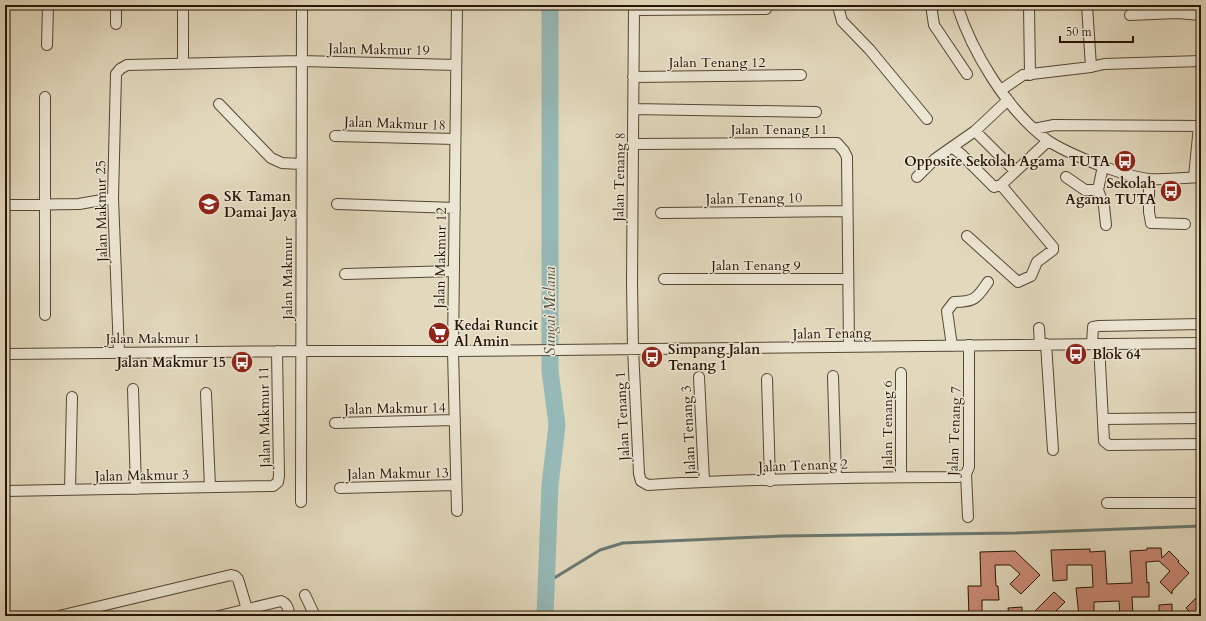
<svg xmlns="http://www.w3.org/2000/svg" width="1206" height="621" viewBox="0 0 1206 621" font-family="Cardo,serif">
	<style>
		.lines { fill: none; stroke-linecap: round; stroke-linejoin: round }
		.stream { stroke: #6a7770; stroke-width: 3 }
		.river { stroke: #96b9b7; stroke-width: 17 }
		.building { fill: #cb8b77; stroke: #281505 }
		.minor-casing { stroke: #564633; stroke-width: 12 }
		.minor { stroke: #ece6d4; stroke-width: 10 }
		.labels { text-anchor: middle; stroke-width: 3; stroke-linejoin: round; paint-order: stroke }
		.street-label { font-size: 14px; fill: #281505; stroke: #ece6d4 }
		.poi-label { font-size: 14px; font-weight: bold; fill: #281505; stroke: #ece6d4; text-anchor: start }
		.water-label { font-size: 15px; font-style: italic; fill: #4e4e43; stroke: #ece6d4 }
	</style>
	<rect width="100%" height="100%" fill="#e2d9bd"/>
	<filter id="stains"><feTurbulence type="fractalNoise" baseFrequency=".005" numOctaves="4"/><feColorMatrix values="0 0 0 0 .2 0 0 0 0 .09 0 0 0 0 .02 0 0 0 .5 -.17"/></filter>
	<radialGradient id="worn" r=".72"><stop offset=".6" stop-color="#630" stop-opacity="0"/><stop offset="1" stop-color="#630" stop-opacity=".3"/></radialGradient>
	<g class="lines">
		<path class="stream" d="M546,583L600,550L623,543L782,536L1016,533L1201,526"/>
		<path class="river" d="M545,616L550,485L557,425L550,371V5"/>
	</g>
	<path class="building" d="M1147,548H1161L1162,558L1169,551L1179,561L1178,562L1189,573L1172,591V594L1160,582L1170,571L1159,561L1146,562L1147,583L1149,582V597H1132L1133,616H1120L1119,601L1094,602V616H1079L1076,588L1093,587L1092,565H1067V580L1053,581L1051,550L1090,549V552L1105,551L1107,584L1132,583L1130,551L1147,550Z
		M1015,551L1040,575L1021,594L1010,584L1020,574L1010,565H995L996,586H998L999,600H982V616H969L968,586H981L980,552Z
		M1054,592L1065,602L1051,616H1040L1035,611Z
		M1201,593V616H1194L1186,608Z
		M1172,604V616H1159V605Z
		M1022,607V616H1009L1008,608Z"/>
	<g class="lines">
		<g class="minor-casing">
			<path id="minor" d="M634,5L632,282L633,349L639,474L641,481L648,485C751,479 855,477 958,477L966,474
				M840,5L839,10L842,21L870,50L927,119
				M931,5L934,25L967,74
				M957,5C972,52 1007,110 1047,140C1063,151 1082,158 1099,165C1115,171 1132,177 1149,179C1166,180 1184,178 1201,177
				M1029,5L1030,75
				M634,10L766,9
				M1130,15L1177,13L1201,15
				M116,24V5
				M47,45L48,5
				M183,64V5
				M1091,67L1104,64L1201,61
				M633,77L801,75
				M1001,90L1023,75L1091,67L1087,5
				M1008,100L975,131L952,147L962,155L994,187L1001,185L1048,141
				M219,104L271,158L282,163L301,164
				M634,109L816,112
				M1034,129L1054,125L1199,126L1194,177
				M975,131L1015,171
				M335,136L455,139
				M633,144L837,143L844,151L847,157L849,347
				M917,177L935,159L952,147
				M1066,177L1085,190H1098L1103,166
				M1149,179V212L1151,223L1185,224
				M1098,190L1104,206L1106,225
				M337,204L455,208
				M5,205L79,204L113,198
				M661,213L847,211
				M967,236L1018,282L1031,276L1037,262L1053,250V247L1001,185
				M345,274L454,271
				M664,279H848
				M45,315V97
				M1039,328L1040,345
				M1046,344L1053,450
				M1092,344L1093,327L1099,326L1201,324
				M1099,344L1104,441L1109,445L1201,444
				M952,346L947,311L954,302C975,302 977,298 988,282
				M119,352L113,198L116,74L120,69L127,65L301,61L456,65
				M5,354L301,351H453L1201,343
				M901,373V477
				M833,376L836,478
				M699,377L704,481
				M767,379L770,481
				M133,389L136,489
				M206,393L210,487
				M1103,419L1201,418
				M335,423L455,420
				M340,488L456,485
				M70,490L72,397
				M5,491L273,486L278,482L279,476L277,351
				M301,502L302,5
				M1107,503H1201
				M457,511L453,351L457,5
				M968,517L966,474L969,467V345
				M305,595L315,616
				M59,616L231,575L235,576L238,579L247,609
				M219,616L281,601C288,604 288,609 290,616"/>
		</g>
		<use href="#minor" class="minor"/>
	</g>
	<defs>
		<g id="bus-disc" transform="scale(1.15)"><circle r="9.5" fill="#8f2418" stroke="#ece6d4"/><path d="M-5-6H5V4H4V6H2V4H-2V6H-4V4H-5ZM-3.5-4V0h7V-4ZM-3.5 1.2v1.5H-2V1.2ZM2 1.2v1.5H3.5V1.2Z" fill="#fff"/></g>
		<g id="school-disc" transform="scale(1.15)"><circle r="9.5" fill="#8f2418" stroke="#ece6d4"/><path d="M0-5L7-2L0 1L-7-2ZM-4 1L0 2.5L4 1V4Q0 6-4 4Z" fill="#fff"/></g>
		<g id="supermarket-disc" transform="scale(1.15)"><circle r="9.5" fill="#8f2418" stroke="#ece6d4"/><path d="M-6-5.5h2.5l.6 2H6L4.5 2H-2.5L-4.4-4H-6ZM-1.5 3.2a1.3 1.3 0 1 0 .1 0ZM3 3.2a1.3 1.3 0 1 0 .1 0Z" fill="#fff"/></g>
	</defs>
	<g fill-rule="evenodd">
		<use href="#bus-disc" x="1125" y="161"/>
		<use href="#bus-disc" x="1171" y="191"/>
		<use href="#school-disc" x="209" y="204"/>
		<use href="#supermarket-disc" x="439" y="333"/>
		<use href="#bus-disc" x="1076" y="354"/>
		<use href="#bus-disc" x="652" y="357"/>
		<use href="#bus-disc" x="242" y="362"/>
	</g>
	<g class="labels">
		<g class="street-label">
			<text transform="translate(379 49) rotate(1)" y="5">Jalan Makmur 19</text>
			<text x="717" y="67">Jalan Tenang 12</text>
			<text transform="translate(395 123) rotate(2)" y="5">Jalan Makmur 18</text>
			<text x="779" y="134">Jalan Tenang 11</text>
			<text transform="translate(619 177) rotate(-89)" y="5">Jalan Tenang 8</text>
			<text transform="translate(754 198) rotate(-1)" y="5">Jalan Tenang 10</text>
			<text transform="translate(101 211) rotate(-91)" y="5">Jalan Makmur 25</text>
			<text transform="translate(440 258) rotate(-89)" y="5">Jalan Makmur 12</text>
			<text x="756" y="270">Jalan Tenang 9</text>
			<text transform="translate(287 278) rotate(-90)" y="5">Jalan Makmur</text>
			<text transform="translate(832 333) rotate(-1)" y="5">Jalan Tenang</text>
			<text x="153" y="343">Jalan Makmur 1</text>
			<text transform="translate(395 408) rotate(-1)" y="5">Jalan Makmur 14</text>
			<text transform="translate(622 416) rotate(-93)" y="5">Jalan Tenang 1</text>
			<text transform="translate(264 417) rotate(-91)" y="5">Jalan Makmur 11</text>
			<text transform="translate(887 425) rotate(-90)" y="5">Jalan Tenang 6</text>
			<text transform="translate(688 430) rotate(-93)" y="5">Jalan Tenang 3</text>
			<text transform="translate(954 431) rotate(-88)" y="5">Jalan Tenang 7</text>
			<text transform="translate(803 465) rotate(-2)" y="5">Jalan Tenang 2</text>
			<text transform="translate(398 473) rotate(-1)" y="5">Jalan Makmur 13</text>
			<text transform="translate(142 475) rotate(-1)" y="5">Jalan Makmur 3</text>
		</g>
		<g class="poi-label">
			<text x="1110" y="166" text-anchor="end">Opposite Sekolah Agama TUTA</text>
			<text x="1156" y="188" text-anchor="end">Sekolah<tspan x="1156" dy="16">Agama TUTA</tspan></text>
			<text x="224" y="201">SK Taman<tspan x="224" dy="16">Damai Jaya</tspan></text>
			<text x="454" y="330">Kedai Runcit<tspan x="454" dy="16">Al Amin</tspan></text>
			<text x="668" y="354">Simpang Jalan<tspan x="668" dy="16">Tenang 1</tspan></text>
			<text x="1092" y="359">Blok 64</text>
			<text x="226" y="367" text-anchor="end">Jalan Makmur 15</text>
		</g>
		<g class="water-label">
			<text transform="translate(550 311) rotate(-90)" y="5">Sungai Melana</text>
		</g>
	</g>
	<rect width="1206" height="621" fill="none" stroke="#e2d9bd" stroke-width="20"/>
	<rect x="6" y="6" width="1194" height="609" fill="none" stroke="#281505" stroke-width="2"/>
	<rect x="10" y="10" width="1186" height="601" fill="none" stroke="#281505"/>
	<path d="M1060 36v6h73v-6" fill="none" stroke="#281505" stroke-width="2"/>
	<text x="1066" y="36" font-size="12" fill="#281505" stroke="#ece6d4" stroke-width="3" paint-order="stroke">50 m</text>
	<rect width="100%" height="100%" filter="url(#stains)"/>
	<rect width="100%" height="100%" fill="url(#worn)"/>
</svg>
